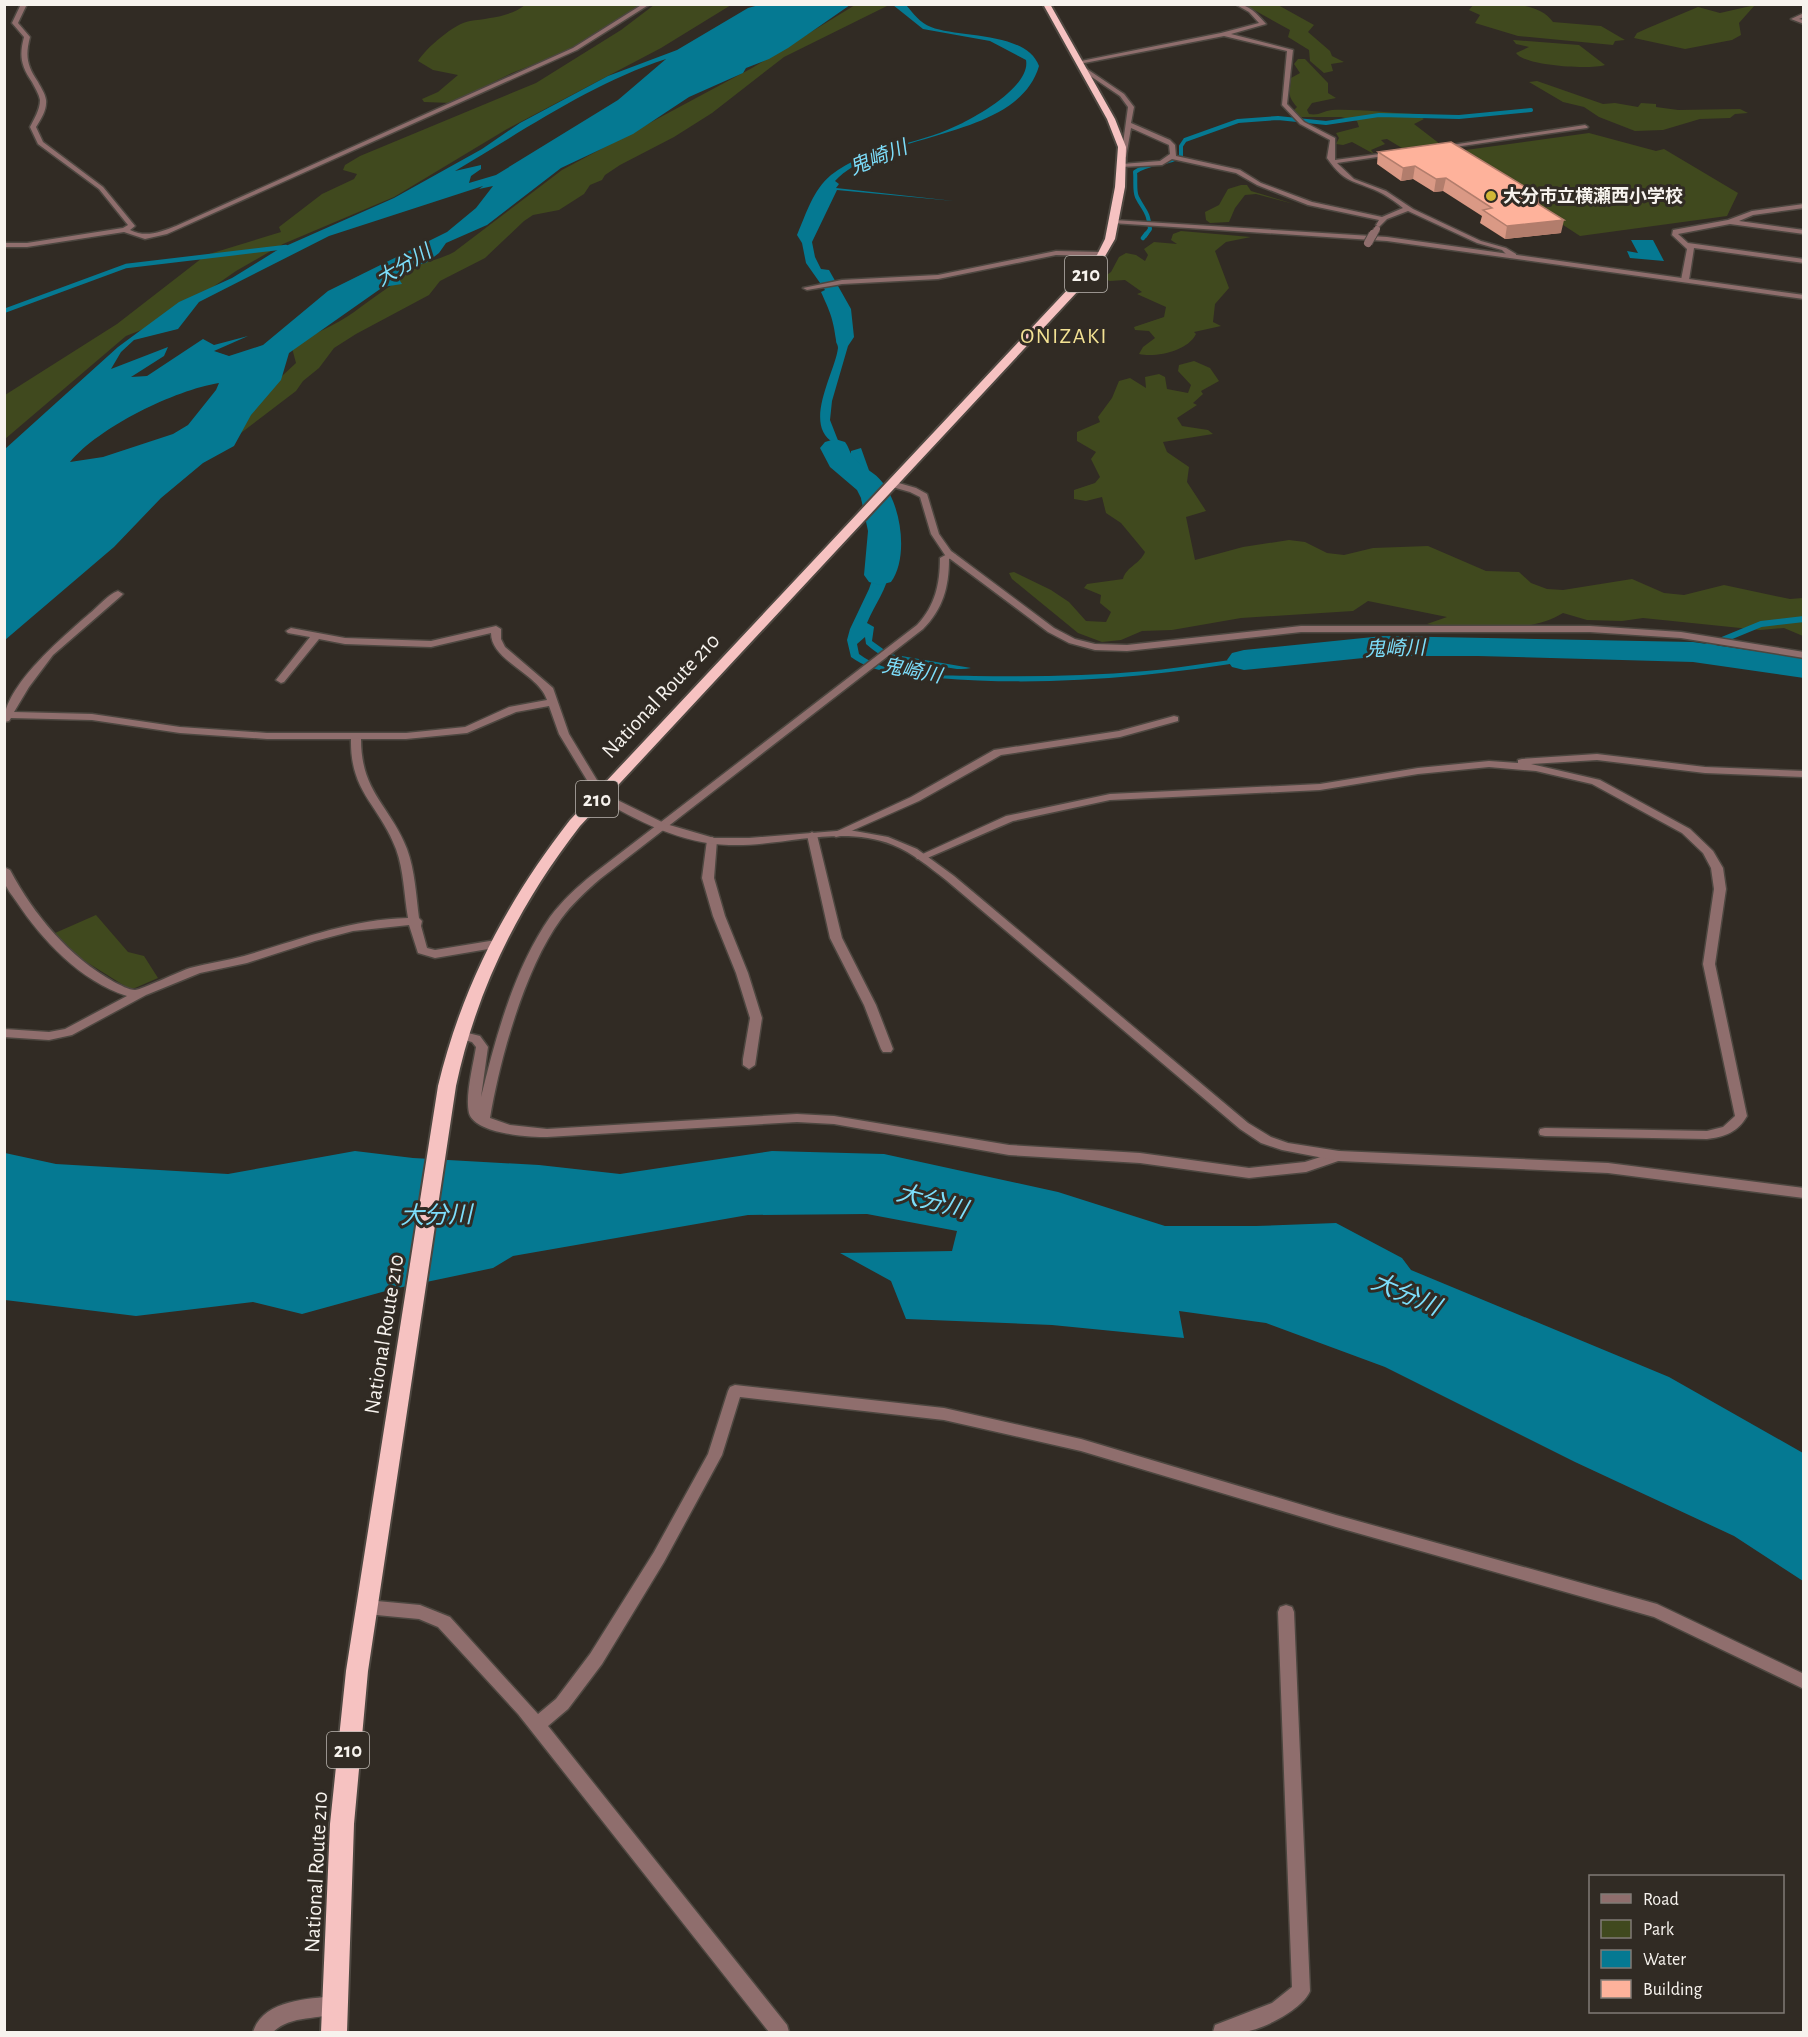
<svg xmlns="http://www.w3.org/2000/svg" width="1808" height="2037" viewBox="0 0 1808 2037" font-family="'Alegreya Sans','Noto Sans JP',sans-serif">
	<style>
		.green { fill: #40491e }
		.water { fill: #057992; fill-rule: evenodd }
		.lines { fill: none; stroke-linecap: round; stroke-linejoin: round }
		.stream-far2 { stroke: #057992; stroke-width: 4 }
		.stream-far1 { stroke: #057992; stroke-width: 4.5 }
		.stream { stroke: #057992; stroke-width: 6 }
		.river { fill: #057992; fill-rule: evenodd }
		.minor-casing { stroke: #4d4740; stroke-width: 3 }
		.tertiary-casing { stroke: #4d4740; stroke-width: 3 }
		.trunk-casing { stroke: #4d4740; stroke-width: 4 }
		.minor { fill: #8f6e6d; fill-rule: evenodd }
		.tertiary { fill: #8f6e6d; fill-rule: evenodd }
		.trunk { fill: #f6c2c1; fill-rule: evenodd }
		.minor-bridge-far1-casing { stroke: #4d4740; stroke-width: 8; stroke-linecap: butt }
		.minor-bridge-casing { stroke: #4d4740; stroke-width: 10; stroke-linecap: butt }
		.minor-bridge-far1 { stroke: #8f6e6d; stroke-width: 6 }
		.minor-bridge { stroke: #8f6e6d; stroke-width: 8 }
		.wall { fill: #da9985 }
		.shaded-wall { fill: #b27d6c }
		.building { fill: #feb29b; stroke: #b27d6c; stroke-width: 1.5 }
		.poi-dot { fill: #d1b736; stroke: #312b24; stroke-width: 2 }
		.labels { text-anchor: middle; stroke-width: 6; stroke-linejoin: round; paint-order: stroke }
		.far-poi-label { font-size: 18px; font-weight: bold; fill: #f7f3ee; stroke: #312b24; text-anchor: start }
		.far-water-label { font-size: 20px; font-style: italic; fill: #7ddefb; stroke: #312b24 }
		.shield { fill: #312b24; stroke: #bcb7b1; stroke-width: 1.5 }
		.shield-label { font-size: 21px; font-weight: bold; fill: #f7f3ee }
		.far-quarter-label { font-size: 22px; letter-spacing: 1.5px; fill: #f3e293; stroke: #312b24 }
		.street-label { font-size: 22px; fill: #f7f3ee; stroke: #312b24 }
		.water-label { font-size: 24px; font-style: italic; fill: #7ddefb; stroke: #312b24 }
	</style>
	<rect width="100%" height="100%" fill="#312b24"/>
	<path class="green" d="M1474,4C1499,4 1537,0 1553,22L1601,26L1625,40L1615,41L1613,45L1518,36L1475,23L1480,15L1469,10Z
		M525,5H640L563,53L512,73L451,103L424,102L422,99L438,92L458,75L433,70L418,61C426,48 455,23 470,21C488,18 510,17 525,5Z
		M654,5H731L661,48L507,129L394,197L283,244L236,271L164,321L126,336L5,439V395L117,324L206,255L281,232L279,227L322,194L354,179L357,174L343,170L345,165L360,156L536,83L621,30Z
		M855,5L887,6L784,57L712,113L674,137L620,165L605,175L602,180L590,185L584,194L559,210L533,215L524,221L485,258L440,281L429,295L356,334L334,348L319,368L303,381L296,391L233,439L253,403L296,363L292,348C304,338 326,329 340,321C359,310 375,295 394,284C401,280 402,271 410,268C426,261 437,261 454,252L562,170L752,68Z
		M1245,5H1278L1314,25L1308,32L1330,51L1332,56L1344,62L1331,64L1333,71L1324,73L1310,61L1309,50L1288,37L1290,30Z
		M1755,5L1739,23L1741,35L1732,40L1685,49L1634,38L1637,33L1648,28L1698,7L1720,13Z
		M1513,40L1579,45L1605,65C1590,70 1524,66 1516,53L1529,47L1516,44Z
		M1305,59L1328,83V93L1336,98L1312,103L1307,110L1309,114C1319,116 1323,111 1332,110C1360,109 1388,113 1415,114L1424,119L1414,124L1440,144L1402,148L1387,139L1381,140L1385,144L1371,150L1374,154L1352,142L1343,145L1336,144L1339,138L1336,133L1359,127L1357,121L1341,117H1301L1293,111L1297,107C1287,95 1290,95 1291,78L1300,73L1294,64L1298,59Z
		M1537,81L1603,104L1615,103L1638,107L1641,103L1656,104V107L1678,110L1740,109L1748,113L1735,114L1730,118L1700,119L1663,130L1635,131L1599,117L1584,107L1563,102L1529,82Z
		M1589,133L1656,151L1664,149L1738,193L1727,216L1580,236L1451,152Z
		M1241,185H1247L1251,191L1294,204L1256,194L1245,195L1235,208L1229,222L1210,223L1206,220L1205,212L1219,205L1228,189Z
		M1181,231L1251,237L1226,242L1215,251L1229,288L1215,304L1213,322L1221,326L1194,332L1196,334C1188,351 1156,358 1139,354L1143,347L1155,338L1149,331L1135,330L1134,327L1164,317L1166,307L1137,294L1142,292L1125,280L1110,281L1102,278L1111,272L1119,257L1126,253L1136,255L1145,261L1148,255L1144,249L1154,242L1177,244L1171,240L1173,234Z
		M1194,361L1210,368L1219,381L1201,391L1203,394L1193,403L1197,405L1177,418L1182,426L1208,430L1213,434L1163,442L1167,452L1189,467L1187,482L1206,511L1186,517L1195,560L1243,547L1289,540L1305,542L1327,553L1344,555L1373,548L1428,546L1486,571L1519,572L1531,583L1547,589L1563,590L1632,579L1664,593L1684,595L1724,585L1790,599L1803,598V636L1784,628L1760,630L1643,618L1622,621L1587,620L1563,613C1530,634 1464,630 1427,624L1447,617L1368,601L1353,611L1241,618L1172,630L1142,631L1121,640L1102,642L1078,633L1012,579L1009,573L1014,572L1051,590L1069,602L1086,621L1106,622L1111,612L1100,603L1101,595L1084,588L1087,584L1123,579C1126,567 1140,564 1145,552L1121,523L1106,513L1102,497L1086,501L1074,499V490L1095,483L1100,477L1091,459L1096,452L1077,441V432L1100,422L1098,417L1112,398L1119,381L1130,378L1146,388L1145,377L1159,374L1165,377L1167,389L1188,393L1191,385L1178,371L1179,365Z
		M96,915L128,952L144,956L158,978L135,988H128L80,958L55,933Z"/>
	<path class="water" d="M759,5H850L788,48L769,59L746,68L743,73L689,97L633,134L561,168L487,225L446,243L439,253L426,263L404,268L397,276L402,284L383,287L289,353L281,380L251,415L234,446L203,463L161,498L114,547L5,640V449L118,347L179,302L232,278L279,249L394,198L482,149L520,123L608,76L677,50L748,8ZM666,59L618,100L496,175L469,183L471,176L481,169V165L455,171C523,131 590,84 666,59ZM483,186L479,189L493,186L476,208L447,232L328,291L263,345L229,356L214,351L248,336L214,345L203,339L147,376L131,377L164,356L168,347L111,369L121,352L134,340L178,329L199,302L329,236ZM219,383L216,390L188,425L173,434L103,457L70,462C99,427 175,390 219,383Z
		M893,5H906C913,13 920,23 931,27C958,38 1026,31 1039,66C1017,141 884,130 835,181L839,184L836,188L954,201L837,190L812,242L815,257L821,269L829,270L851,309L854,337L848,346L832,401L830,420L839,443L841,458L851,460V451L861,448L871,476L879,485L862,502C862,481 836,474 834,443C802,425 835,373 838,348C838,344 836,344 836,340C833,318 830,312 821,292L825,290L806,263L802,243L797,235C806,214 813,190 831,175C868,146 915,146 956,126C976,117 1031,86 1026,60L990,41L923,29Z
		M1631,240H1653L1664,261L1630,258L1627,251L1638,253Z
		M889,511L895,521C889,536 895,551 891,567C887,589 875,604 867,623L874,627L872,641L890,654L971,668C955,672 940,664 924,663C912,662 902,664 890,660C882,657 872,649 866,644L865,637L857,644L859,654C889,677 938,675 974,676C1031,677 1089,676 1146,671C1199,666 1251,655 1304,651C1292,657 1269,664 1256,660C1151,677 1045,687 938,678C910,676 874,674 851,657L847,640L850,629L869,589L879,560L873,528Z
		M355,1151L413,1158L539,1165L620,1174L772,1151L884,1154L1058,1192L1165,1226H1256L1336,1223L1402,1258L1411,1270L1669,1377L1803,1453V1581L1734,1536L1575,1462L1385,1367L1266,1323L1179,1311L1184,1338L1052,1325L906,1319L891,1281L840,1253L952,1251L957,1231L867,1214L748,1215L513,1256L493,1268L393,1289L302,1314L253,1302L136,1316L5,1300V1153L56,1164L228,1174Z"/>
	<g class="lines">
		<path class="stream-far2" d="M1145,236L1150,229C1148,210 1144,211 1137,197C1134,191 1136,179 1135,172C1149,162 1166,165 1181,156V146L1185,140L1238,121L1278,118L1326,123L1379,115L1459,117L1531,110"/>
		<path class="stream-far1" d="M1143,238L1146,234
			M4,311L126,266L286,247"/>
		<path class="stream" d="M1693,652L1761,624L1804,619"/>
		<path class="river" d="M835,439L845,442C849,447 850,454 854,458C863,468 875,472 883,483C901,506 909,557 891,582L880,585L869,582L864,575L868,531L861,498L857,490L830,467L820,448L825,442Z
			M1383,636L1693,642L1804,658V678L1693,662L1478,656H1383L1244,670L1232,667L1227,660L1232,653L1244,650Z"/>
		<g class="minor-casing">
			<path id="minor" d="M21,4H27L18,23L30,37C25,56 27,66 38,82C41,88 45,93 46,100C47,110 41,119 36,127L43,142L103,187L135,226L130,230C146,238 160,232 176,226L573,48L643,4H650L577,50L167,234L145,239L124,232L27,247H4V243H27L123,228L128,225L99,189L38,144L30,127C34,119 40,110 40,100C39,94 35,88 32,82C21,66 19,56 24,37L12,23Z
				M1235,4C1249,4 1257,14 1266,24L1231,34L1293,50L1287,104L1304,122L1335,138V160L1394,152L1397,154L1337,163L1354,179L1386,191L1413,209L1481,241L1506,248L1516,254V258H1510L1502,250L1477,243L1408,211L1387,219L1379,227L1376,225L1379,220L1308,205L1257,185L1236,173L1172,159L1162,165L1120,167L1119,166L1122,164L1160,161L1170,154L1169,145L1131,128L1126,157L1121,158L1128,107L1120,96L1080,69V67H1084L1124,94L1134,107L1131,123L1170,140L1175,145L1176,156L1240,170L1261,183L1312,202L1382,217L1403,208C1397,203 1390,198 1383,194C1357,180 1346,186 1327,158L1330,140L1300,124L1282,105L1287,51L1224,36L1079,64L1076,62L1221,33L1259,23L1249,12Z
				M1804,13V17L1799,19L1804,20V24L1791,19Z
				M1585,125L1588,127L1587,128L1441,149L1438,147Z
				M1804,204V208L1753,215L1739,221L1804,230V234L1730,224L1678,234L1688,243L1804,259V263L1694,248L1689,280L1685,282L1681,280L1687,249L1672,235L1673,230L1728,220L1752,211Z
				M1056,251L1102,252L1106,254L1102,256L1056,255L938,279L842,284L807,290L803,288L842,280L938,275Z
				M951,552L956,555L949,559C949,587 943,609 923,629L600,879C586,891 572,904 561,919C525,968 500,1058 490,1118L510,1125L547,1129L797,1114L834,1116L1009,1145L1140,1153L1249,1168L1305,1162L1339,1151L1344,1153L1345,1156L1344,1159L1306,1172L1249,1178L1140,1163L1009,1155L834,1124L797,1122L547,1137C529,1137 475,1134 469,1113C465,1096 473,1066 476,1047L472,1042L456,1038L454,1035L460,1031L480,1036L488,1047L481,1097C496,1036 514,969 550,917C562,901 577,887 592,875L917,625C935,606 940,584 940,558Z
				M118,591L123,594L121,596L53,655L29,687L14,712L92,714L180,727L267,733H406L465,727L509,707L547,700C538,673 491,661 491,633L431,647L345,644L319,639L284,682L281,683L276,680L310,637L288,633L286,631L291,628L345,638L431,641L496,626L501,629V639L505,647L553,688L569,734L606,795L601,798L596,795L559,734L549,706L516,712L467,733L406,739H361C361,793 390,805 407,849C415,871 416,895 419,918L422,921L421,926L427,948L435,950L496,940L502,944L500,947L435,958L418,953L409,925L353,931L315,941L247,963L200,973L146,995L72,1035L49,1040L4,1037V1029L49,1032L65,1029L127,996C80,981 42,940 16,901C12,895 6,888 4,881C4,877 4,871 4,867L10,870C34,915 69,957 114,982C120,985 129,990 135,990C141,990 180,971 190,968C208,963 226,961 244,956C299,940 350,919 408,918C404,895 404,871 396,849C379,804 350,793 351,739H267L180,733L92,720L11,718L9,721L4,722C4,686 63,637 89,614C98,607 107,595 118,591Z
				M1174,716L1178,717V721L1120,737L1001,755L919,801L840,836L836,837L831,834L911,797L994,750L1119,731Z
				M1597,754L1705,767L1804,771V777L1705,773L1597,760L1531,764L1600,780L1690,829L1713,851L1723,868L1726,889L1715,964L1747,1116C1738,1132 1725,1137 1707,1139L1545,1136L1540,1135L1539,1132L1540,1129L1545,1128L1707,1131L1723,1127L1735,1116L1703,964L1714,889L1711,868L1703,853L1682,833L1592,784L1536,771L1489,767L1418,774L1320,790L1110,800L1013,821L925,859H917L916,857L1006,816L1110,794L1320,784L1418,768L1489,761L1518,763V760L1522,759Z
				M812,832L817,835L842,938L876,1005L893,1049L891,1052H883L881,1049L864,1005L830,938L807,835Z
				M712,837L717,840L714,878L725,916L748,973L762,1018L755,1065L749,1069L743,1065V1059L750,1018L736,973L713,916L702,878L707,840Z
				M735,1385L944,1408L1081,1439L1336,1515L1657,1604L1804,1674V1689L1654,1617L1336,1527L1081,1451L944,1420L740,1397L722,1455L664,1562L602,1664L568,1709L548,1726L787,2025L789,2032H769L518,1714L438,1627L419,1619L366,1614L360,1612L358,1607L360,1602L366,1600L420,1605L450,1617L538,1714L556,1699L590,1654L654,1552L708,1454L728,1391L730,1387Z
				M1286,1605L1292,1607L1294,1612L1310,1991C1303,2009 1261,2031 1242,2032C1233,2033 1222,2032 1213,2032L1215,2025L1272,2003L1292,1987L1278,1612L1280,1607Z
				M335,1996L341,1999L344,2005L341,2011C319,2021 292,2014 273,2032H253C263,2000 307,1999 335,1996Z"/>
		</g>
		<g class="tertiary-casing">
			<path id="tertiary" d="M1114,220L1387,237L1804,295V299L1387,241L1112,223V221Z
				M892,481L916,488L927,494L939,534L951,551L1054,628L1075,639L1095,644L1127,645L1301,626H1590L1681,632L1804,652V658L1681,638L1590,632H1301L1127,651L1095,650L1069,643L1048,632L945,555L931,534L920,497L910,492L889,486L888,484Z
				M601,792L666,824L714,838H749L849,830L888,837L917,849L954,876L1248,1123L1271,1137L1288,1143L1339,1151L1608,1163L1804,1188V1198L1608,1173L1339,1161L1282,1150L1261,1143L1240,1129L946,880C929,867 913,853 893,845C841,824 783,847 729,845C683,844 636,821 597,797L596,795Z"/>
		</g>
		<g class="trunk-casing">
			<path id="trunk" d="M1043,4H1050L1115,119L1126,147L1125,187L1115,239L1104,258L1078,291L580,826C519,905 477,988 456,1086L368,1671L354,1824L347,2032H321L330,1824L346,1671L438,1086C462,986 507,901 570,820L1070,287L1097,255L1105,239L1115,187L1118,147L1107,119Z"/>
		</g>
		<use href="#minor" class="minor"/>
		<use href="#tertiary" class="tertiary"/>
		<use href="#trunk" class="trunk"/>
		<g class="minor-bridge-far1-casing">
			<path id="minor-bridge-far1" d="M1373,236L1377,229"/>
		</g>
		<g class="minor-bridge-casing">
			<path id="minor-bridge" d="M1368,243L1373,234"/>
		</g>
		<use href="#minor-bridge-far1" class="minor-bridge-far1"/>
		<use href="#minor-bridge" class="minor-bridge"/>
	</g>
	<path class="wall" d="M1378,152L1540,205L1561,233L1505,239L1480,223L1482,216L1443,191L1434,192L1413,179L1401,181L1377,164Z"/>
	<path class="shaded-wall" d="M1415,166L1413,179L1401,181L1403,168Z
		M1446,178L1443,191L1434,192L1436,179Z
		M1542,197L1539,210L1530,199Z
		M1564,220L1561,233L1505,239L1507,226Z"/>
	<path class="building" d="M1451,142L1542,197L1530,199L1564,220L1507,226L1483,210L1492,208L1446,178L1436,179L1415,166L1403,168L1378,152Z"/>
	<circle class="poi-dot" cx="1491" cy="196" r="6"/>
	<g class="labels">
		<g class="far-poi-label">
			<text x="1503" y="202">大分市立横瀬西小学校</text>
		</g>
		<g class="far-water-label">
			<text transform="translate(878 157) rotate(-22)" y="7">鬼崎川</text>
			<text transform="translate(403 265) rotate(-31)" y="7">大分川</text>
			<text transform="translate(1395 648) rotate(-2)" y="7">鬼崎川</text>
			<text transform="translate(912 670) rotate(11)" y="7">鬼崎川</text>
		</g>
		<g class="shield">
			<rect x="1065" y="256" width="42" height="36" rx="4.5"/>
			<rect x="576" y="781" width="42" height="36" rx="4.5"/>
			<rect x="327" y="1732" width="42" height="36" rx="4.5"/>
		</g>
		<g class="shield-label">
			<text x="1086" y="281">210</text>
			<text x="597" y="806">210</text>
			<text x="348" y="1757">210</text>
		</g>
		<g class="far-quarter-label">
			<text x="1064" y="343">ONIZAKI</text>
		</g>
		<g class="street-label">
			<text transform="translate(660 695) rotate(-47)" y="8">National Route 210</text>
			<text transform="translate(383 1334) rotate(-81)" y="8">National Route 210</text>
			<text transform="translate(315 1872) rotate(-87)" y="8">National Route 210</text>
		</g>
		<g class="water-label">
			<text transform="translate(932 1201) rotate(15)" y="8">大分川</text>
			<text transform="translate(436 1215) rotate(-1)" y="8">大分川</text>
			<text transform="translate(1406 1294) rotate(23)" y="8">大分川</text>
		</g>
	</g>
	<rect width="1808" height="2037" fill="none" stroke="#f7f3ee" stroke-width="12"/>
	<rect x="1589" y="1875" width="195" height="138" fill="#312b24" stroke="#807b75" stroke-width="1.5"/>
	<rect x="1601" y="1894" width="30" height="9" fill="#8f6e6d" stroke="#807b75" stroke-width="1.5"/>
	<text x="1643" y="1905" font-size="18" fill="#f7f3ee">Road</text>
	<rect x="1601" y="1920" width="30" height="18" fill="#40491e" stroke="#807b75" stroke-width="1.5"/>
	<text x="1643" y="1935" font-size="18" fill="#f7f3ee">Park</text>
	<rect x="1601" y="1950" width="30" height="18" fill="#057992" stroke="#807b75" stroke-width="1.5"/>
	<text x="1643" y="1965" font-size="18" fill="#f7f3ee">Water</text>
	<rect x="1601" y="1980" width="30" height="18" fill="#feb29b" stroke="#807b75" stroke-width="1.5"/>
	<text x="1643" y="1995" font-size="18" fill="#f7f3ee">Building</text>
</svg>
